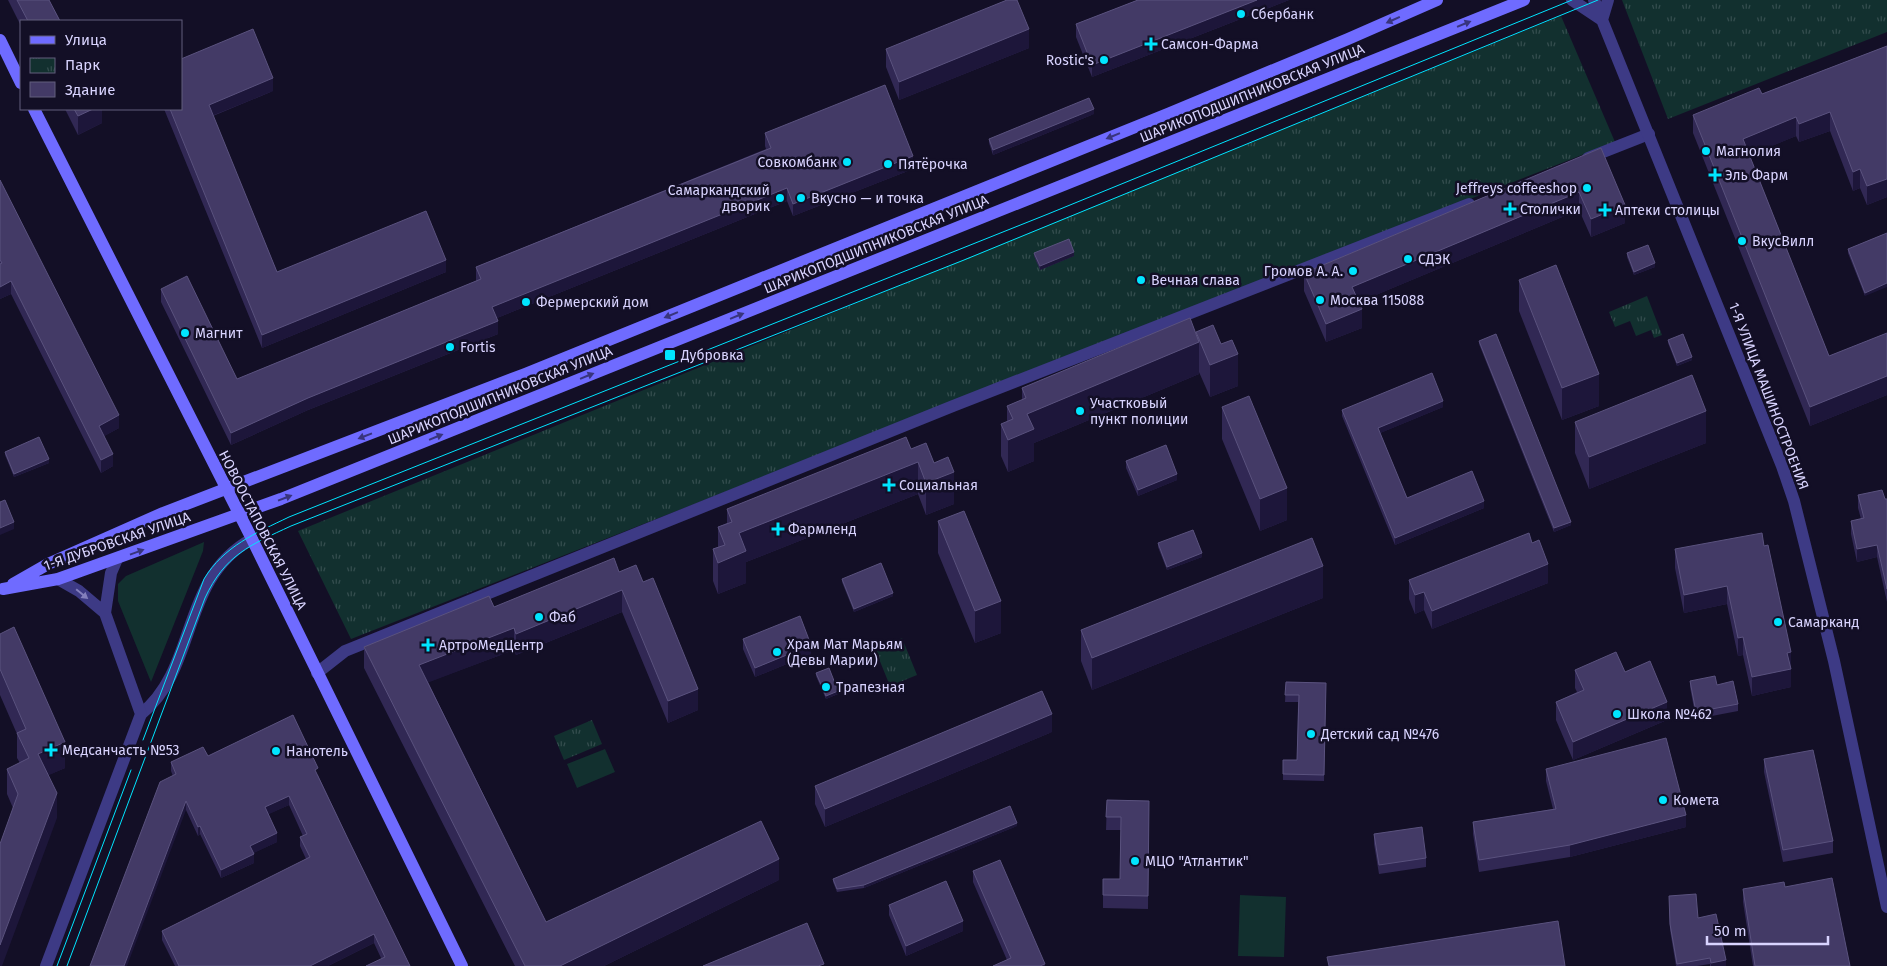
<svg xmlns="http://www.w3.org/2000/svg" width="1887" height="966" viewBox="0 0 1887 966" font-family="'Fira Sans',sans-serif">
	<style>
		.grass { fill: #12302f }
		.park { fill: url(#park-tufts) }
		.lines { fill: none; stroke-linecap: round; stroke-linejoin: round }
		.minor { stroke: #3d3a85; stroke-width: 12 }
		.tertiary { stroke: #3d3a85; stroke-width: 12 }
		.secondary { stroke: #6f6bff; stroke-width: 12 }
		.tram { stroke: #00e5ff; stroke-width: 1 }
		.wall { fill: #312854 }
		.shaded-wall { fill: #1d163a }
		.building { fill: #433a66; stroke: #5a527e }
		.oneway { fill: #38347d }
		.oneway2 { fill: #837fbc }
		.poi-dot { fill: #00e5ff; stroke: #130f26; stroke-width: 2 }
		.labels { text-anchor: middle; stroke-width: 5; stroke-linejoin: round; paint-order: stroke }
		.poi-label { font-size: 14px; fill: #d9d4ff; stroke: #130f26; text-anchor: start }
		.street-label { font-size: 14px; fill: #d9d4ff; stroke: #130f26 }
	</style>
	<defs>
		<pattern id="park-tufts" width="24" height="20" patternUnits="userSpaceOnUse" patternTransform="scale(1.25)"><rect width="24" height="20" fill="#12302f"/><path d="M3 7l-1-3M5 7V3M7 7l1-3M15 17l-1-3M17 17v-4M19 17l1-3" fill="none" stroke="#344d4e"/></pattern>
	</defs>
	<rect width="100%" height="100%" fill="#130f26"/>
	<path class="grass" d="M204,542L203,551L151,682L118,601V584L126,576Z
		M605,749L615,772L577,788L567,764Z
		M1240,895L1286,897L1284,957L1238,956Z"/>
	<path class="park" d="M1622,0H1887V32L1668,119Z
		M1561,16L1615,142L351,639L298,531Z
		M1647,296L1662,335L1654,338L1651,330L1636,336L1630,321L1615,327L1609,312Z
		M902,638L917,675L890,686L875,649Z
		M592,720L602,744L564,760L554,736Z"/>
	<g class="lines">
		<path class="minor" d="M1588,158L1649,134
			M317,673L345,651L953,406L1469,204
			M141,714C199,667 179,579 252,539"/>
		<path class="tertiary" d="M1572,0L1602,20
			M1594,0L1782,466L1794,501L1834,661L1887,907
			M1602,20L1608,0
			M58,579L79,591L105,613
			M46,966L141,714L105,613L111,573L117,559"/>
		<path class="secondary" d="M0,40L21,83
			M34,109L250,535L462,966
			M13,584L48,564L163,513L525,374L1170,113L1348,39L1437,0
			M3,589L58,579L281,499L1524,0"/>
		<path class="tram" d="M143,740L204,579C224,546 256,533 289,517L1048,214L1572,0
			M57,966L131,770
			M67,966L205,598C225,555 250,545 291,526L964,260L1598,0"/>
	</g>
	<path class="wall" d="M8,0H49L60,21H21V26Z
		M1138,0H1289L1092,77L1076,37V24Z
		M1887,46V197L1867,205L1860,188L1853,191L1830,131L1799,142L1796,136L1749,155L1829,356L1887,333V395L1810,426L1693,133V115L1762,94Z
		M1029,48L899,100L886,67V49Z
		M273,91L213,116L277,272H446L262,348L164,109H181Z
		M65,109H102V123L78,135Z
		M1094,114L993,155L989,143V139Z
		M765,133L913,169L793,216L787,201L497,318L498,334L308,410L231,445L161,302V289L237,379L476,281V267L766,149L765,146Z
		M1601,148L1625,223L1591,237L1579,210L1359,302L1362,328L1326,342L1304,291V273Z
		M0,180L119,428L104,436L113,466L101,473L11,294L0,299Z
		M1887,233L1865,296L1848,253V249Z
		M1034,253L1074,256L1040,270L1034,256Z
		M1627,253L1655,267L1634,275L1627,257Z
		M1519,280L1599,406L1562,420L1519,311Z
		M1196,334L1238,386L1210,397L1199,372V374L1034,443V461L1008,472L1001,456V424L1007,422V406L1022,400V388Z
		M1668,340L1692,360L1677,366L1668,343Z
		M1479,341L1571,525L1554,532L1479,344Z
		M1222,407L1287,520L1260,531L1222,439Z
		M1443,407L1380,433L1407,498L1484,508L1395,545L1342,416V410Z
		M1575,422L1706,443L1589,489L1575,453Z
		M911,449L934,463L954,504L926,515L918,494L746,562V583L718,594L713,581V549L718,547V527L727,523V509Z
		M5,452L49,463L14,477L5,455Z
		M1126,461L1177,480L1138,496L1126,468Z
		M1858,495L1885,499H1887V602L1877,557L1857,562L1851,534V521L1861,519L1858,508Z
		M938,521L1001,633L975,643L938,553Z
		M1158,543L1202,557L1167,570L1158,547Z
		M1764,546L1791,670V687L1752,696L1743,655L1738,656L1727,604L1684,613L1675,568V549Z
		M619,572L643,582L698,710L668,723L622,612L516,655L514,650L428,682L546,922L779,880L604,966H515L364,668V647L494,607Z
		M842,579L893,596L854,612L842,582Z
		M1409,580L1548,583L1432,629L1424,610L1415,614L1409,599Z
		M1323,598L1092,690L1081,661V630Z
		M0,634L65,768L48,775L57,818L13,808L7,794V769L20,763L17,758V734L0,695Z
		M743,639L811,654L755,677L743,649Z
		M1575,670L1625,672L1667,720L1573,760L1556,720V702L1577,692L1575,688Z
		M816,673L838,694L826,699L816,676Z
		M1690,681L1717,685L1738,704V711L1696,719L1690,687Z
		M1286,682L1326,683L1324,781L1283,780V760H1297L1298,702H1285Z
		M1052,732L825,827L815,804V786Z
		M208,756L318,775L348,839L410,966L381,958L374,943L328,966H175L162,940V931L306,859L300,846V837L303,836L289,805L268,814L277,842L253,853L254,863L221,878L200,834L198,836L186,810L171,771V762Z
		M1764,759L1833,841V853L1783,862L1764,772Z
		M1546,769L1686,827L1570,857L1479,872L1473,834V822L1553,809L1546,781Z
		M1107,800L1149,801L1148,909L1103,908V879H1120L1121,830H1106Z
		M1017,826L864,888L837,892L833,882V879Z
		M1374,834L1426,858V867L1379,874L1374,844Z
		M973,871L1045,966L1007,960L973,882Z
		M1785,887L1850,966H1753L1743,902V889Z
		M1669,896L1698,918L1726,966H1710V964L1697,966H1676L1670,930Z
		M889,905L963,931L906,956L889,915Z"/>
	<path class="shaded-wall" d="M1257,0H1289L1092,77V65Z
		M1029,29V48L899,100V82Z
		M273,78V91L209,117V105Z
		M93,109H102V123L78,135V116Z
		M1094,109V114L993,155V150Z
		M1830,112V131L1799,142V124Z
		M1796,117V136L1743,158V139Z
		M913,156V169L793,216V204Z
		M1860,169V188L1853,191V172Z
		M1887,179V197L1867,205V186Z
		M787,188V201L492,320V307Z
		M1579,192V210L1352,305V287Z
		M1625,205V223L1591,237V219Z
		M1074,252V256L1040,270V266Z
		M446,260V272L262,348V335Z
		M1655,263V267L1634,275V272Z
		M11,281V294L0,299V287Z
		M1887,283V287L1865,296V293Z
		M1362,309V328L1326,342V324Z
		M498,321V334L308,410L231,445V433L308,398Z
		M1199,342V374L1034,443V461L1008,472V440L1027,414Z
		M1238,354V386L1210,397V365Z
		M1692,357V360L1677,366V363Z
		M1599,374V406L1562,420V388Z
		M1887,376V395L1810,426V407Z
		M1443,401V407L1378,434V428Z
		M1706,411V443L1589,489V457Z
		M119,415V428L99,439V426Z
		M113,454V466L101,473V460Z
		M49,459V463L14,477V474Z
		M918,462V494L746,562V583L718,594V563L739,533Z
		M954,472V504L926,515V483Z
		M1177,474V480L1138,496V490Z
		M1287,488V520L1260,531V499Z
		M1484,501V508L1395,545V538Z
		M14,522V529L0,535V528Z
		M1571,522V525L1554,532V528Z
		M1877,545V557L1857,562V549Z
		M1202,553V557L1167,570V567Z
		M1548,564V583L1432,629V611Z
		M1323,566V598L1092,690V658Z
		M1727,586V604L1684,613V595Z
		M622,590V612L516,655V634Z
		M1424,592V610L1415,614V595Z
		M893,593V596L854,612V609Z
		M1001,601V633L975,643V611Z
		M514,628V650L419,686V665Z
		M1743,637V655L1738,656V638Z
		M811,645V654L755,677V668Z
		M1791,652V687L1752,696V677L1787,653Z
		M698,689V710L668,723V701Z
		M838,691V694L826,699V696Z
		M1667,702V720L1573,760V742Z
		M1052,714V732L825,827V809Z
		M65,742V768L38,780V754Z
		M57,793V818L2,966H0V945Z
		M289,796V805L265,816V807Z
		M186,801V810L127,966H124Z
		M1686,815V827L1570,857V845Z
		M1017,823V826L864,888V885Z
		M200,826V834L198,836V827Z
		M277,833V842L250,855V846Z
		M254,854V863L221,878V870Z
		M779,859V880L604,966H560Z
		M963,921V931L906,956V946Z
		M374,934V943L328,966H310Z
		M1726,960V966H1711V963Z"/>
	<path class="building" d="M17,0H49L60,21H28Z
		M1007,0H1017L1029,29L899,82L886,49Z
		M1138,0H1257L1092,65L1076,24Z
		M253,29L273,78L209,105L277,272L426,211L446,260L262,335L170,109H181V59Z
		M1887,46V179L1867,186L1860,169L1853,172L1830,112L1799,124L1796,117L1743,139L1829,356L1887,333V376L1810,407L1693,115L1759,88L1762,94Z
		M885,85L913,156L793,204L787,188L492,307L498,321L308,398L231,433L161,289L187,276L237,379L481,279L476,267L771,148L765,133Z
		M1089,98L1094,109L993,150L989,139Z
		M74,109H93L78,116Z
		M1601,148L1625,205L1591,219L1579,192L1352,287L1362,309L1326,324L1304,273Z
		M0,180L119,415L99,426L113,454L101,460L11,281L0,287V264L2,263L0,260Z
		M1887,233V283L1865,293L1848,249Z
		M1069,239L1074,252L1040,266L1034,253Z
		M1648,245L1655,263L1634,272L1627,253Z
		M1556,265L1599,374L1562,388L1519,280Z
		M1190,318L1199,342L1027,414L1034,429L1008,440L1001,424L1013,419L1007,406L1026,398L1022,388Z
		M1213,325L1221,344L1232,340L1238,354L1210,365L1196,332Z
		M1496,334L1571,522L1554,528L1479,341Z
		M1683,334L1692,357L1677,363L1668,340Z
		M1432,373L1443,401L1378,428L1407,498L1472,471L1484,501L1395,538L1342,410Z
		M1692,375L1706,411L1589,457L1575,422Z
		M1249,396L1287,488L1260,499L1222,407Z
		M39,437L49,459L14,474L5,452Z
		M906,437L911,449L926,443L934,463L948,457L954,472L926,483L918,462L739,533L746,551L718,563L713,549L725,545L718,527L732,522L727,509Z
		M1166,445L1177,474L1138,490L1126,461Z
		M1882,490L1885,499H1887V589L1877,545L1857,549L1851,521L1864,518L1858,495Z
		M5,500L14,522L0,528V502Z
		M964,511L1001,601L975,611L938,521Z
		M1193,530L1202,553L1167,567L1158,543Z
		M1529,533L1532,543L1539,540L1548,564L1432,611L1424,592L1415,595L1409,580Z
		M1762,533L1764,546L1768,545L1791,652L1787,653L1791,669L1752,677L1743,637L1738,638L1727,586L1684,595L1675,549Z
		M1312,538L1323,566L1092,658L1081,630Z
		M614,558L619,572L636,565L643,582L653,578L698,689L668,701L622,590L516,634L514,628L419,665L546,922L761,821L779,859L560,966H525L364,647L489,596L494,607Z
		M881,563L893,593L854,609L842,579Z
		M800,616L811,645L755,668L743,639Z
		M14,627L65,742L38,754L57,793L0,945V844L18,794L7,769L29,758L17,733L26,729L0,669V634Z
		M1616,652L1625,672L1650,661L1667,702L1573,742L1556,702L1584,690L1575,670Z
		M829,668L838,691L826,696L816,673Z
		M1715,676L1717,685L1733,681L1738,704L1696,712L1690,681Z
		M1286,682L1326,683L1324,775L1283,774V760H1297L1299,695H1285Z
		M1042,691L1052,714L825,809L815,786Z
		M293,715L318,768L315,770L348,839L410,966H366L385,957L374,934L310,966H179L162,931L310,857L300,837L307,834L289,796L265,807L277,833L250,846L254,854L221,870L200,826L198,827L186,801L124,966H90L160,782L176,774L171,762L203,747L208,756Z
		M1666,738L1686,815L1570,845L1479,860L1473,822L1556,809L1546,769Z
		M1813,750L1833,841L1783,850L1764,759Z
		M1107,800L1149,801L1148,896L1103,895V879H1120L1121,817H1106Z
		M1010,806L1017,823L864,885L837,889L833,879Z
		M1422,827L1426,858L1379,865L1374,834Z
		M1000,860L1045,964L1040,966H993L1011,958L973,871Z
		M1832,878L1850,966H1755L1743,889L1784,882L1785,887Z
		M946,881L963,921L906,946L889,905Z
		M1696,894L1698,918L1716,914L1726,960L1711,963L1710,958L1677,964L1670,924L1669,896Z
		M1558,921L1565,966H1329L1327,957Z
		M807,923L824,964L818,966H703Z"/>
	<defs><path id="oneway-solid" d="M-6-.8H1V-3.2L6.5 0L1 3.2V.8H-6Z" transform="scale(1.25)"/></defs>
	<g class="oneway">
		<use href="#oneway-solid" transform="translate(1393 20) rotate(156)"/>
		<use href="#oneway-solid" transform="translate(1464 24) rotate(-22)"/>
		<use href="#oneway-solid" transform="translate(1113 136) rotate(158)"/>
		<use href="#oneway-solid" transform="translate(671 315) rotate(158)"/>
		<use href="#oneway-solid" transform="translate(737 316) rotate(-22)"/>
		<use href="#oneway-solid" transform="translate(587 376) rotate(-22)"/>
		<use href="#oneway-solid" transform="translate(365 436) rotate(159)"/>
		<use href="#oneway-solid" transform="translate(436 437) rotate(-22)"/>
		<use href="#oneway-solid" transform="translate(285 498) rotate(-21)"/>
		<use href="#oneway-solid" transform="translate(137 552) rotate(-20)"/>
	</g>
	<use class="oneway2" href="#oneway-solid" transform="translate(82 594) rotate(39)"/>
	<g class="poi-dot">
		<circle cx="1241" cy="14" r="5"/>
		<path d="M1148.5 36.5h5v5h5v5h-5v5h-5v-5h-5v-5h5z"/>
		<circle cx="1104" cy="60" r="5"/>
		<circle cx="1706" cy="151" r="5"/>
		<circle cx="847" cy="162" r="5"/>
		<circle cx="888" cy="164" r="5"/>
		<path d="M1712.5 167.5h5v5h5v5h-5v5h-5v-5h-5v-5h5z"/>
		<circle cx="1587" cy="188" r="5"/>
		<circle cx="780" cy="198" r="5"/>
		<circle cx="801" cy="198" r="5"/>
		<path d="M1507.5 201.5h5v5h5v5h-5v5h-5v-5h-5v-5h5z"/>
		<path d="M1602.5 202.5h5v5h5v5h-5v5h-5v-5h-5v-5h5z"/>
		<circle cx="1742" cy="241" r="5"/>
		<circle cx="1408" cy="259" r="5"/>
		<circle cx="1353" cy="271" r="5"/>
		<circle cx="1141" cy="280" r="5"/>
		<circle cx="1320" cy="300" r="5"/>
		<circle cx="526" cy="302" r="5"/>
		<circle cx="185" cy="333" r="5"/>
		<circle cx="450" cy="347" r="5"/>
		<rect x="664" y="349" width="12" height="12" rx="2.5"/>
		<circle cx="1080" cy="411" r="5"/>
		<path d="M886.5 477.5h5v5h5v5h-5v5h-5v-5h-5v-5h5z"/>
		<path d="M775.5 521.5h5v5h5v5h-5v5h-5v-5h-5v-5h5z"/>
		<circle cx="539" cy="617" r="5"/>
		<circle cx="1778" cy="622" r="5"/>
		<path d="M425.5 637.5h5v5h5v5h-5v5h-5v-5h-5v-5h5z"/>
		<circle cx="777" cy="652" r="5"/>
		<circle cx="826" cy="687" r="5"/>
		<circle cx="1617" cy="714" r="5"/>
		<circle cx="1311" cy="734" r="5"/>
		<path d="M48.5 742.5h5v5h5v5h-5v5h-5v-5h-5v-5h5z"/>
		<circle cx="276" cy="751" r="5"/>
		<circle cx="1663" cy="800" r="5"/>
		<circle cx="1135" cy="861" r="5"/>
	</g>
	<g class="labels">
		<g class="poi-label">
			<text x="1251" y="19">Сбербанк</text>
			<text x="1161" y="49">Самсон-Фарма</text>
			<text x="1094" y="65" text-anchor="end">Rostic's</text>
			<text x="1716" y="156">Магнолия</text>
			<text x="837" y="167" text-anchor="end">Совкомбанк</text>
			<text x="898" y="169">Пятёрочка</text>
			<text x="1725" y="180">Эль Фарм</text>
			<text x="1577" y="193" text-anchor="end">Jeffreys coffeeshop</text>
			<text x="770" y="195" text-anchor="end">Самаркандский<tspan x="770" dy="16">дворик</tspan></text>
			<text x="811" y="203">Вкусно — и точка</text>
			<text x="1520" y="214">Столички</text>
			<text x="1615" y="215">Аптеки столицы</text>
			<text x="1752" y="246">ВкусВилл</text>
			<text x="1418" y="264">СДЭК</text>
			<text x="1343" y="276" text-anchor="end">Громов А. А.</text>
			<text x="1151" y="285">Вечная слава</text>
			<text x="1330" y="305">Москва 115088</text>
			<text x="536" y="307">Фермерский дом</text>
			<text x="195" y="338">Магнит</text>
			<text x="460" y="352">Fortis</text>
			<text x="681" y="360">Дубровка</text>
			<text x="1090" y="408">Участковый<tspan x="1090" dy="16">пункт полиции</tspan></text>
			<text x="899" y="490">Социальная</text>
			<text x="788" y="534">Фармленд</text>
			<text x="549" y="622">Фаб</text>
			<text x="1788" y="627">Самарканд</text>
			<text x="787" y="649">Храм Мат Марьям<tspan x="787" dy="16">(Девы Марии)</tspan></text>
			<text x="439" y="650">АртроМедЦентр</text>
			<text x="836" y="692">Трапезная</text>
			<text x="1627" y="719">Школа №462</text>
			<text x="1321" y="739">Детский сад №476</text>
			<text x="62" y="755">Медсанчасть №53</text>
			<text x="286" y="756">Нанотель</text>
			<text x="1673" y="805">Комета</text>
			<text x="1145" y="866">МЦО "Атлантик"</text>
		</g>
		<g class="street-label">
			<text transform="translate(1252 93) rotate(-22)" y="5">ШАРИКОПОДШИПНИКОВСКАЯ УЛИЦА</text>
			<text transform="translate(876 244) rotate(-22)" y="5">ШАРИКОПОДШИПНИКОВСКАЯ УЛИЦА</text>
			<text transform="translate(500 395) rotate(-22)" y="5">ШАРИКОПОДШИПНИКОВСКАЯ УЛИЦА</text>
			<text transform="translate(1769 396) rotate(69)" y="5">1-Я УЛИЦА МАШИНОСТРОЕНИЯ</text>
			<text transform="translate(263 530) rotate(63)" y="5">НОВООСТАПОВСКАЯ УЛИЦА</text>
			<text transform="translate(117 541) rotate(-19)" y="5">1-Я ДУБРОВСКАЯ УЛИЦА</text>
		</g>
	</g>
	<rect x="20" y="20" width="162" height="90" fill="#130f26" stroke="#625e7d"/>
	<rect x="30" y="36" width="25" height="8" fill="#6f6bff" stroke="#625e7d"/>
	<text x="65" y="45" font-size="15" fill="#d9d4ff">Улица</text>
	<rect x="30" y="58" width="25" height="15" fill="url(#park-tufts)" stroke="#625e7d"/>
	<text x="65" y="70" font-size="15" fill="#d9d4ff">Парк</text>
	<rect x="30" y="82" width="25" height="15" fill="#433a66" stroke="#625e7d"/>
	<text x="65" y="95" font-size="15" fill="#d9d4ff">Здание</text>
	<path d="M1707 936v8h121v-8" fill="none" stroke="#d9d4ff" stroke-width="2.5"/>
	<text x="1714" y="936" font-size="15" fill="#d9d4ff" stroke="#130f26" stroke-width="4" paint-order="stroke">50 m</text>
</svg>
